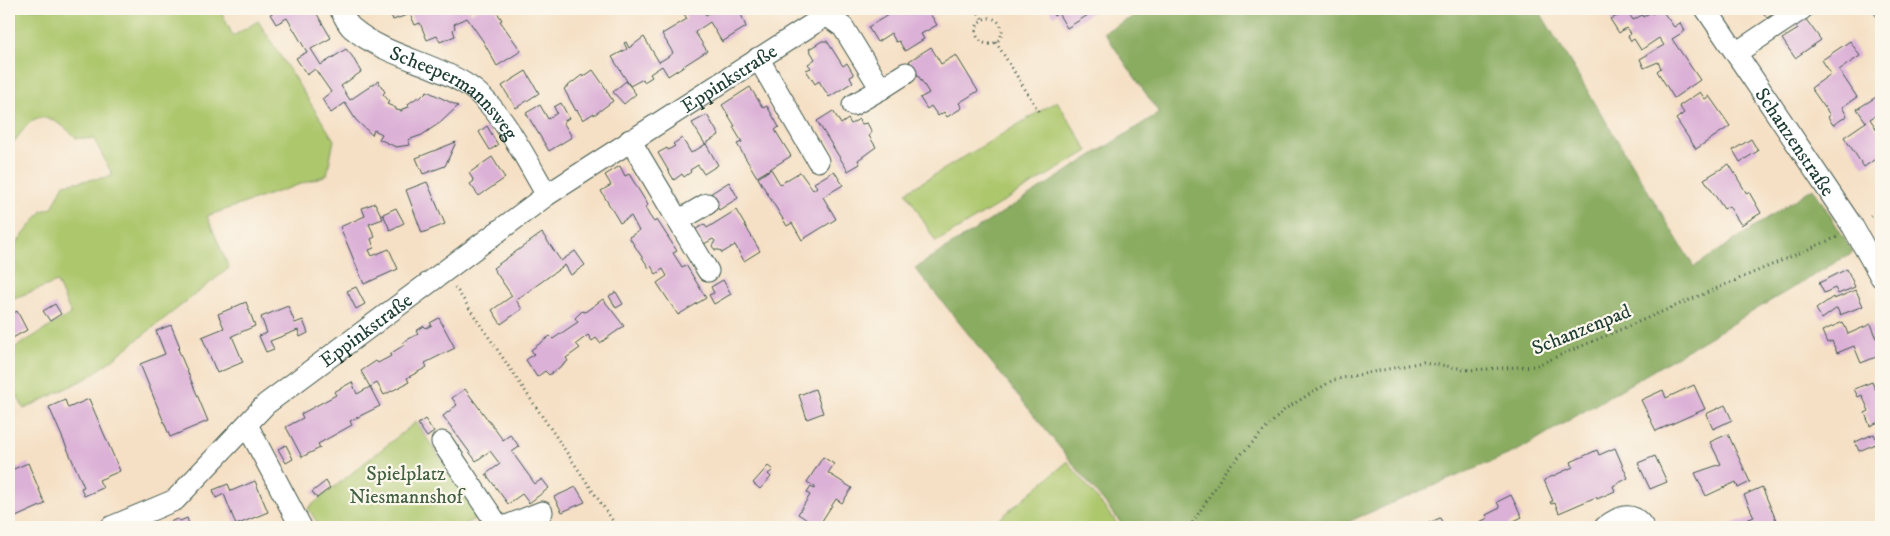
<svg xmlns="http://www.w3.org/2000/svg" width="1890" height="536" viewBox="0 0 1890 536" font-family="'IM FELL DW Pica',serif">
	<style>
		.green { fill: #adc76d; stroke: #668250 }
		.forest { fill: #8aac60; stroke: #54744a }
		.building { fill: #dcb1d7 }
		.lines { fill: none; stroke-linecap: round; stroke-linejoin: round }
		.minor-casing { stroke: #3f554a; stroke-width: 23 }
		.path { stroke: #3f554a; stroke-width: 3; stroke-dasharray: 1 4; stroke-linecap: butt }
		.minor { stroke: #fff; stroke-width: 21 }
		.labels { text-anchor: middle; stroke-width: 4.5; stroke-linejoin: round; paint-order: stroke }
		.street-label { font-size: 20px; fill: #1f3d34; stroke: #fbf7ec }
		.park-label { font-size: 20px; fill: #426042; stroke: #fbf7ec }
	</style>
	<rect width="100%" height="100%" fill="#fbf7ec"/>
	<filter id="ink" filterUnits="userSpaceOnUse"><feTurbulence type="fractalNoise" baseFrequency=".02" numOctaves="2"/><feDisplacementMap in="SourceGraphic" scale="10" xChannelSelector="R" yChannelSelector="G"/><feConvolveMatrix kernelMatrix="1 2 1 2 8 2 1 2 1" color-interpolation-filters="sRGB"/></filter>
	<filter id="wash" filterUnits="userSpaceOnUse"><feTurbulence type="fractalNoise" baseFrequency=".0096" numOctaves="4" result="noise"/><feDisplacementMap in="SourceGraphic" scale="20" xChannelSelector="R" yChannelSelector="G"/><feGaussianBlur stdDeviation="1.12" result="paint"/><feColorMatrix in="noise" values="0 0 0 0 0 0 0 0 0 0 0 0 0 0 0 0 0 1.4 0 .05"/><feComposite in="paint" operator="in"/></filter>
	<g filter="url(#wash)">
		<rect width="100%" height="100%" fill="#f5e0c5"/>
		<path class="green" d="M9,9H220L233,36L258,21L334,140L327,175L207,216L229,268L91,376L24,409L9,379V351L71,314L57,282L9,300V253L42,211L52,208L64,184L113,176L94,139L76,138C68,129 49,113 35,119C27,123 15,141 9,148Z
			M1057,101L1088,151L936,242L906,192Z
			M416,422L479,517L458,527H320L308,508Z
			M1067,461L1120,527H990L1067,462Z"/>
		<path class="forest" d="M1148,9H1538L1694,267L1813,188L1853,252L1517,451L1359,517L1338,527H1124L915,268L1159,113L1104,32Z"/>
		<g id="blocks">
			<path class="building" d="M281,9H296L297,11L302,9H314L331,38L311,49L321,65L346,49L352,56L361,72L341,86L350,100L378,81L385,92L383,94L389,101L387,104L396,108V110L402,111V109L409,107L408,104L418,97L419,99L427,91L458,106L441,122L422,135L408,140L410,145L396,147L379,139L382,134L374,130L372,135L356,120L345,103L331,113L322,99L331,92L315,69L307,75L296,58L307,52L287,18L276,24L270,14Z
				M399,9H416L417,11L422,9H468L471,13L478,9H495L502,20L500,21L521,51L497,66L483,41L467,18L454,24L455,28L453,30L455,36L440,42L437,36L427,40L420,23L415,25L410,14L393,20L390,12Z
				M684,9L692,10L702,9L706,15L716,9H739L746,27L722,42L710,22L695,32L707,51L668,76L662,66L650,74L652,77L644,82L643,79L630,86L612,57L627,49L624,43L626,42L629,48L644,37L659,62L666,58L673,53L662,34L687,19L682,10Z
				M898,9H927L937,25L921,34L924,39L905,51L899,41L896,42L891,33L877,42L868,27Z
				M1049,9H1096V10L1067,28L1058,13L1054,16Z
				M1659,9H1661L1674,27L1680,23L1685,31L1672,39L1700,80L1674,98L1657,71L1661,68L1658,62L1644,68L1640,59L1664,45L1659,38L1641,50L1634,39L1631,41L1628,36L1631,34L1626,28L1619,33L1610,19L1628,12L1633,20L1642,15L1643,17L1651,12L1652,14Z
				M1761,9H1781L1767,18Z
				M1871,9H1881V20L1880,21Z
				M1805,18L1821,40L1795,58L1782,39L1798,29L1795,25Z
				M822,41H827L843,66L847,63L854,75L850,77L853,82L829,97L819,81L815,84L806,70L811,68L808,64L815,59L809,49Z
				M1850,41L1860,56L1839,70L1857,97L1842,107L1847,116L1833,125L1828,117L1830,115L1811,88L1831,74L1822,60Z
				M931,47L941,64L956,55L978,91L959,103L962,108L947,117L944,112L938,116L931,106L927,109L920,98L929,93L909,61Z
				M593,70L607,90H606L613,101L594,115V113L583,120L577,110L576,111L564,89L582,75L583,77Z
				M526,71L539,93L516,108L502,86Z
				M626,81L636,94L624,104L613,92Z
				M750,87L763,108L767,106L779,127L775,130L791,156L757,177L737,144L742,142L733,127L735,126L722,105Z
				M1700,92L1705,99L1709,96L1730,126L1696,149L1676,119L1684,113L1679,106Z
				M1881,94V112L1870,119L1881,136V155L1864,167L1844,137L1866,122L1857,109Z
				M561,103L569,118L563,122L572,137L549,151L526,113L540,105L548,119L557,113L554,107Z
				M833,111L841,124L848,119L851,124L859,119L862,124L867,123L872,132L869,136L876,147L858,160L860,164L848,171L817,121Z
				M707,115L719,135L705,144L692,123Z
				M487,126L498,145L490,150L479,132Z
				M682,138L691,153L706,144L718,165L704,174L698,165L690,170L691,172L684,177L682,174L674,180L658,153L667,148L668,150L675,146L673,144Z
				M1751,139L1758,151L1740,162L1733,150Z
				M456,142L445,166L423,174L416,158Z
				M492,157L505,178L479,196L470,184L474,181L469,173Z
				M1729,164L1747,194L1749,192L1761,213L1741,225L1729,206L1724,209L1704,179Z
				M620,166L625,176L629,174L648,205L645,207L649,215L654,222L657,220L677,251L673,253L682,267L686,265L706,298L678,315L657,283L667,276L663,269L656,274L651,266L649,268L629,237L639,231L631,216L620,223L601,191L611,185L605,175Z
				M771,169L780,184L800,172L813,190L817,187L814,183L834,171L843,185L823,197L836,219L802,240L792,223L787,226L758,178Z
				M427,182L445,224L422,233L406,190Z
				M729,182L738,198L719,210L710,194Z
				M375,203L383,219L369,224L375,237L371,239L374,248L369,250L372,256L389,249L398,269L364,284L340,227L365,216L362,208Z
				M396,208L404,223L390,230L383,214Z
				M736,210L760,251L744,261L735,245L722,253L720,250H715L712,246L715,241L713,239L704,244L695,230L704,224L707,228Z
				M542,233L561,261L575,251L585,265L571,275L565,265L516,300L522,309L501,324L492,310L512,296L493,268Z
				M1847,269L1855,287L1838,294L1835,288L1824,293L1819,283Z
				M723,280L731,294L714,304L709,295L714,293L711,287Z
				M356,287L365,304L356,309L347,291Z
				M1856,290L1863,306L1840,315L1837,308L1822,319L1816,309L1833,297L1834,299Z
				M616,292L623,304L616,308L609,296Z
				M603,299L624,326L600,343L596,338L592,341L588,335L576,344L580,348L566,358L568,361L549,375L545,371L537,377L526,360L534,354L531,350L550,336L553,339L566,330L578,322L575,318L582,311L585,312Z
				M246,302L255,326L232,336L243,362L217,373L202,337L224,328L218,314Z
				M55,304L61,314L50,321L43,311Z
				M288,306L295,323L303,320L308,333L300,337L298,330L270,341L274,349L266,352L259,336L267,333L261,317Z
				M17,311L27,330L9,340V316Z
				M439,318L455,348L425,363L427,367L407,378L409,382L384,395L377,383L370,387L361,371L376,361L378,363L391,356L390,354L404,345L403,342L418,334L416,331L424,326L426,328L432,325L430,323Z
				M1843,322L1848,334L1871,324L1881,348V355L1861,363L1854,346L1837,353L1832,341L1827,343L1822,331Z
				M171,325L180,347L178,349L208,421L170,437L140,364L165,354L156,331Z
				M352,382L357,394L370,387L380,406L350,421L352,425L318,444L320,448L302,457L286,427L303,418L301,414L336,395L334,392Z
				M1872,382L1875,389L1881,386V421L1870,426L1865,413L1869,411L1862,395L1858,397L1854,389Z
				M1694,385L1705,409L1656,431L1641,400L1663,390L1666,398Z
				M465,389L503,440L510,435L516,442L519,447L512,452L535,484L542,479L549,488L529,503L522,494L508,504L486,474L500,464L490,451L476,461L443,416L457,405L452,398Z
				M815,389L823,413L807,419L799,395Z
				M89,399L120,471L99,480L103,488L84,496L81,488L84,487L49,407L65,400L68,408Z
				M1725,405L1732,420L1713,429L1706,414Z
				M425,419L434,432L427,437L418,424Z
				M1728,434L1750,482L1738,488L1736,482L1706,496L1695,473L1721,464L1710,442Z
				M1874,434L1878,443L1859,451L1855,442Z
				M286,445L293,459L286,463L278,449Z
				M1615,448L1628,478L1613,486L1615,491L1597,499L1596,497L1559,513L1555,503L1551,504L1550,502L1553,501L1544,480L1573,467L1571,462L1597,450L1599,455Z
				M1655,456L1667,482L1650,489L1638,463Z
				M823,457L834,464L828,473L852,488L842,503L836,499L818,527L798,514L810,495L807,493L811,487L814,489L815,487L807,482Z
				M28,463L45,504L9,520V471Z
				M768,466L773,470L768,474L771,477L760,489L753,483Z
				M255,481L268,512L236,525L224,494L216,498L213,490L228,484L231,491Z
				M326,481L330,488L317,498L312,492Z
				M576,487L585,502L562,512L554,497Z
				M1762,487L1779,527H1725L1741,520L1742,522L1754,517L1744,495Z
				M1511,495L1522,517L1508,524L1509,527H1473V525L1488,518L1486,515L1500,508L1497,502Z
				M187,518L190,527H158L177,519L180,521Z
				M1440,518L1445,527H1419Z"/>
		</g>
	</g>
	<g filter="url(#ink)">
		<use href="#blocks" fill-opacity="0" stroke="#3f554a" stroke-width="1"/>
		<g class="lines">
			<g class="minor-casing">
				<g id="minor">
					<path id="s1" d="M340,9C344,15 347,24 352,28C385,56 428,61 464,83C500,104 526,160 547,195"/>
					<path id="s2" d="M1706,9L1853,227L1881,277"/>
					<path d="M826,15L843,27L881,89L906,73"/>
					<path d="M1736,53L1802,9"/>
					<path d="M758,58L818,161"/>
					<path d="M853,105L881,89"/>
					<path d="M630,140L708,271"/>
					<path d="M678,221L707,204"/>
					<path d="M247,425L301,527"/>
					<path d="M442,442L499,527"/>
					<path id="s3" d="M111,527L175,500L266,404L547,195L836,9"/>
					<path d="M504,527L542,512"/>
					<path d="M1605,527C1618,517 1632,510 1643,527"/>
				</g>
			</g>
			<path class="path" d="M976,9L983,20
				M976 31a13 13 0 1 1 26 0a13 13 0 1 1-26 0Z
				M996,42L1039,112
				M1870,216L1881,209
				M455,287L617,527
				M1190,527L1225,471L1285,409L1333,380L1423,362L1470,370L1535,366L1837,237"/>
			<use href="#minor" class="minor"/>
		</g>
	</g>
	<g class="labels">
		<g class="street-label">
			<text dy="7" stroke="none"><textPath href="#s3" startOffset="768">Eppinkstraße</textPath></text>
			<text dy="7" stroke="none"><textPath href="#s1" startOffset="145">Scheepermannsweg</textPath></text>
			<text dy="7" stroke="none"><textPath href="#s2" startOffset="160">Schanzenstraße</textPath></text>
			<text transform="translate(1581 329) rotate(-22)" y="7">Schanzenpad</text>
			<text dy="7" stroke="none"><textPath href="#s3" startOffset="326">Eppinkstraße</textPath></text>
		</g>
		<g class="park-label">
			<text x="406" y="480">Spielplatz<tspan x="406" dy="23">Niesmannshof</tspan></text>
		</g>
	</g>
	<rect width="1890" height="536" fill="none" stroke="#fbf7ec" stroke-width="30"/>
</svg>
